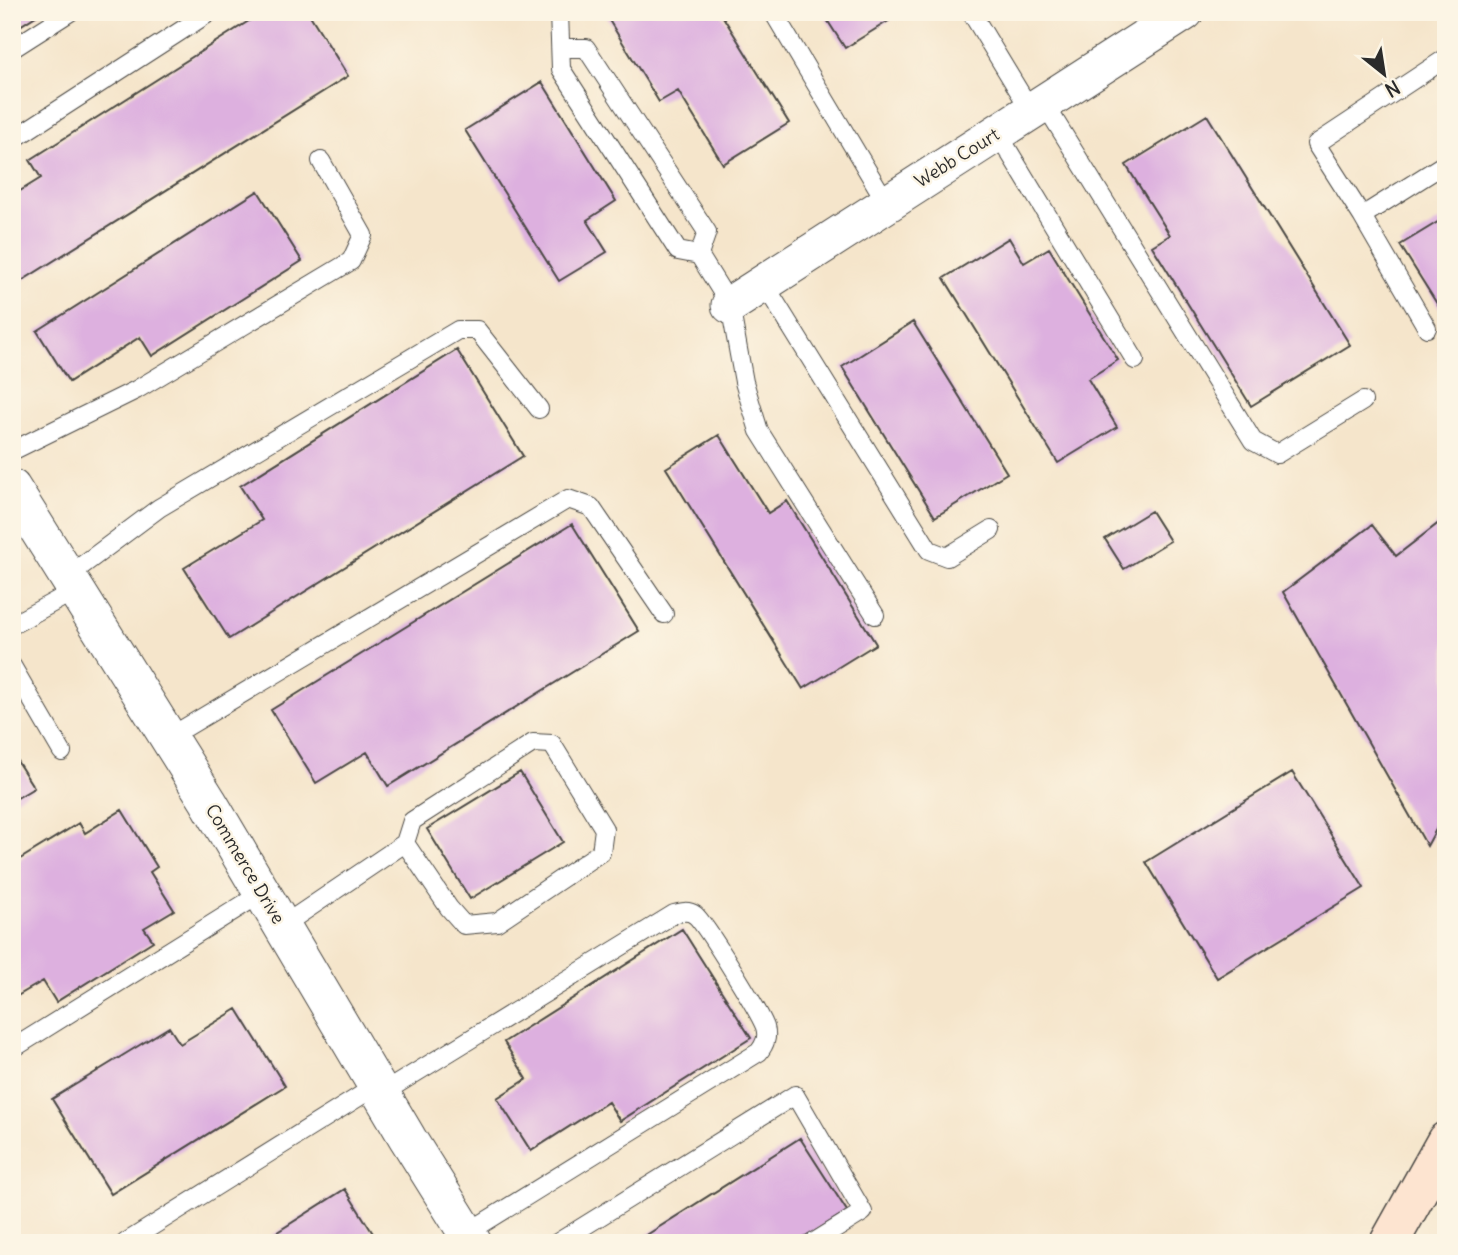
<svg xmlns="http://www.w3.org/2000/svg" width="1458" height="1255" viewBox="0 0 1458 1255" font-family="Delius,sans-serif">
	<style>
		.building { fill: #ddb0df }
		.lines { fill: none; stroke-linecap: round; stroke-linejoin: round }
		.lane-casing { stroke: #494743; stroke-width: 20 }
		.street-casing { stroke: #494743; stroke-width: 39 }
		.secondary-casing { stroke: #494743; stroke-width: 41 }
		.lane { stroke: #fff; stroke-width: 18 }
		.street { stroke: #fff; stroke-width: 37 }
		.secondary { stroke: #fde4d0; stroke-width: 38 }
		.labels { text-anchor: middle; stroke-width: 5; stroke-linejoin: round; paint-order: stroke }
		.street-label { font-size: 18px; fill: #2b2b2b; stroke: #fcf5e5 }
	</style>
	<rect width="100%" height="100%" fill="#fcf5e5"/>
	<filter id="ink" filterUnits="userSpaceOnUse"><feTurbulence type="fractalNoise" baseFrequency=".0143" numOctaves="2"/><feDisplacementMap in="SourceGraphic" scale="14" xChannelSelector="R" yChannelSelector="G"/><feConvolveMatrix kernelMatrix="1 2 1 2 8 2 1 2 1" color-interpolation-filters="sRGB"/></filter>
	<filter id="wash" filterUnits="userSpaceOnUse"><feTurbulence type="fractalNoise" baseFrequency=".00686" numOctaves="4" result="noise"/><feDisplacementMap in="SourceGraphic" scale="28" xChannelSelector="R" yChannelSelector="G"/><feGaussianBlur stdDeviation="1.57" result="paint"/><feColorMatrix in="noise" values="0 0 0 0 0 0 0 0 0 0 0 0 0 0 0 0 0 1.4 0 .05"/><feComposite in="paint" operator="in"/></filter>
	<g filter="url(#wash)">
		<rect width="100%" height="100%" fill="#f5e5cb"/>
		<g id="blocks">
			<path class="building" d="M12,12H42L15,29Z
				M263,12H308L348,76L12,287V196L41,178L30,160Z
				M604,12H720L789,123L723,164L678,91L659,102Z
				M822,12H903L845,48Z
				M542,82L616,201L587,220L607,252L559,281L465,130Z
				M1207,115L1350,345L1251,406L1152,246L1170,235L1126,165Z
				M258,191L302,261L152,356L140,337L69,382L37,331Z
				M1446,217V318L1400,245Z
				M1009,238L1024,263L1049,248L1118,360L1088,379L1117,427L1058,463L944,278Z
				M913,322L1007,473L935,517L842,367Z
				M457,350L523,456L229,639L184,568L262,520L240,486Z
				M719,435L768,513L787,501L876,644L803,689L666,468Z
				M1151,511L1170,541L1124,569L1105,539Z
				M1440,522L1446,530V811L1427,846L1283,592L1372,525L1396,556Z
				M572,524L639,631L388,786L367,752L316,783L271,710Z
				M12,753L34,788L12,801Z
				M520,772L563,842L470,899L427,829Z
				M1292,772L1364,888L1217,978L1146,862Z
				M122,810L157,867L150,872L174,910L144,928L153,941L56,1002L43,981L12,999V864L79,823L85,833Z
				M682,929L751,1038L620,1121L608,1102L531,1151L497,1098L527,1079L504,1042Z
				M237,1009L285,1086L111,1194L52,1099L169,1027L180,1044Z
				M800,1138L847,1211L796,1243H634Z
				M345,1189L379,1243H260Z"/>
		</g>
	</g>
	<g filter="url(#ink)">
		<use href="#blocks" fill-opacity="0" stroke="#494743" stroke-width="2"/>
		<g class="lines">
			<g class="lane-casing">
				<path id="lane" d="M559,12L561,69L678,251L699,255
					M773,12L886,202
					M971,12L1031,111
					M562,48H586L707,232L699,255L730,305L744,382L759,431L875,615
					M12,49L70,12
					M1446,58L1316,144L1362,216L1446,163
					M1044,103L1253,441L1277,454L1363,401
					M997,132L1135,360
					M12,140L210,12
					M1362,216L1427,328
					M763,282L929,550L947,557L991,530
					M12,451L136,390L351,261L363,235L321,161
					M68,576L159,508L458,330H477L539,409
					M12,625L76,590
					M12,666L62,752
					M168,738L568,499L591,507L664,614
					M282,926L405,843L412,821L533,743L552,744L604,829L601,852L497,922L464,925L449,908L405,843
					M12,1049L262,893
					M381,1094L674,914C681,912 688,910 695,915C705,923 760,1013 765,1027C768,1037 765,1044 759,1052L467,1233
					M125,1243L376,1086
					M557,1243L795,1095L863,1212L813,1243"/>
			</g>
			<g class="street-casing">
				<path id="street" d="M730,305L1185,12
					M12,488L208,801L408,1139L473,1243"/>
			</g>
			<g class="secondary-casing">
				<path id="secondary" d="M1389,1243L1446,1141"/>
			</g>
			<use href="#lane" class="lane"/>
			<use href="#street" class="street"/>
			<use href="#secondary" class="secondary"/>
		</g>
	</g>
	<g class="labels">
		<g class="street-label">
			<text transform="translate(957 158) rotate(-32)" y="6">Webb Court</text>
			<text transform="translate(245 864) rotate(59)" y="6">Commerce Drive</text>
		</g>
	</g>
	<rect width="1458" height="1255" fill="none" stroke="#fcf5e5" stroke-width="42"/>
	<g transform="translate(1384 74) rotate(150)" stroke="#fcf5e5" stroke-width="5" paint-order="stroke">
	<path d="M0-5L12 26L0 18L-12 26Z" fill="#2b2b2b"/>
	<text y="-10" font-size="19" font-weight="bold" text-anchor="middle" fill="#2b2b2b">N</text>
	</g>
</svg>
